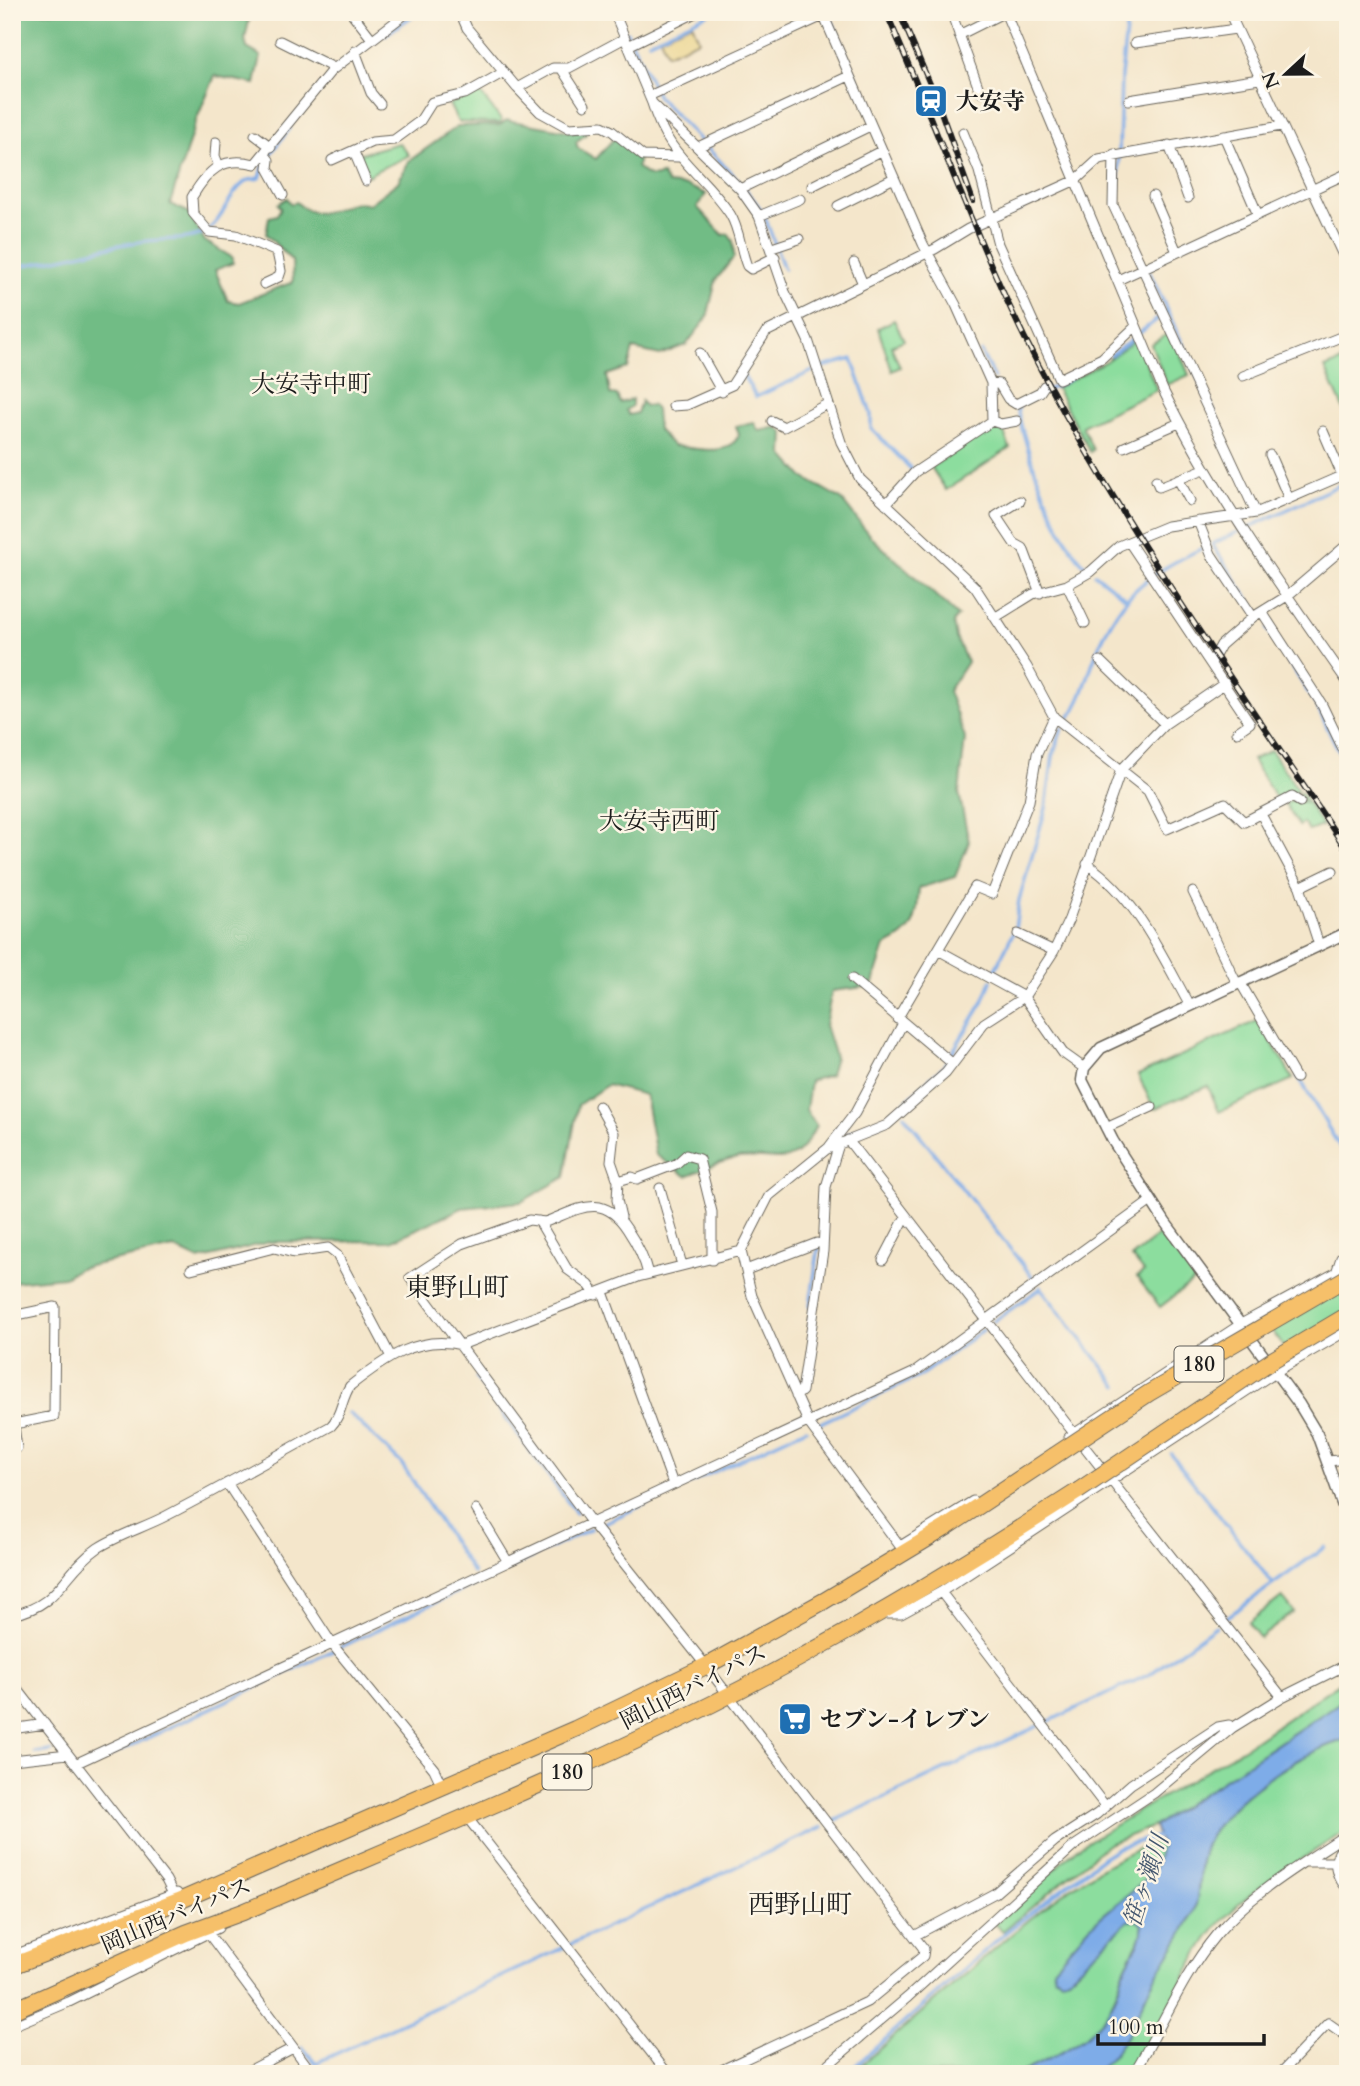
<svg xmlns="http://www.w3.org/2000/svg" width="1360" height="2086" viewBox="0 0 1360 2086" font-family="Cardo,'Noto Serif JP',serif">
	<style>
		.green { fill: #8cdd9e; stroke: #547c5d; stroke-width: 2 }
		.forest { fill: #71bc85; stroke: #466c50; stroke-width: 2 }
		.sand { fill: #eeda9e; stroke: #857b5d; stroke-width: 2 }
		.water { fill: #7eace8; stroke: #4d6482; stroke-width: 2 }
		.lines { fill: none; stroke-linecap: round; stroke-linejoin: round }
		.stream { stroke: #7eace8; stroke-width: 3.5 }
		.minor-casing { stroke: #686359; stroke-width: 11 }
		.tertiary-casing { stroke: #686359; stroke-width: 13 }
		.trunk-casing { stroke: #686359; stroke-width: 18 }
		.minor { stroke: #fff; stroke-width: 9 }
		.tertiary { stroke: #fff; stroke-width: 10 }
		.trunk { stroke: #f6c06b; stroke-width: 16 }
		.rail-casing { stroke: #1c1c1c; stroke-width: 6 }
		.rail { stroke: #fcf5e5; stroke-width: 3.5; stroke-dasharray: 10; stroke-linecap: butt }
		.trunk-bridge-casing { stroke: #686359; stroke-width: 18; stroke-linecap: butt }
		.trunk-bridge { stroke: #f6c06b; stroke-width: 16 }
		.labels { text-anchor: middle; stroke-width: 5; stroke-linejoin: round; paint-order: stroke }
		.shield { fill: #fcf5e5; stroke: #5f5d58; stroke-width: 2 }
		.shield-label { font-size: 21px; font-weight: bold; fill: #1c1c1c }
		.poi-label { font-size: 23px; font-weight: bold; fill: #1c1c1c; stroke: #fcf5e5; text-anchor: start }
		.street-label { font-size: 23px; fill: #1c1c1c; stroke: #fcf5e5 }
		.neighbourhood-label { font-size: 24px; fill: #1c1c1c; stroke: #fcf5e5 }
		.water-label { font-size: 24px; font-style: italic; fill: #43566e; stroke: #fcf5e5 }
		.quarter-label { font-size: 26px; fill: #1c1c1c; stroke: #fcf5e5 }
	</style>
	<rect width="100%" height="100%" fill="#fcf5e5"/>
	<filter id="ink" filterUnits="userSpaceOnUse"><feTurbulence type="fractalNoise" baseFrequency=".0143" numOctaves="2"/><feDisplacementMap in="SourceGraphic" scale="14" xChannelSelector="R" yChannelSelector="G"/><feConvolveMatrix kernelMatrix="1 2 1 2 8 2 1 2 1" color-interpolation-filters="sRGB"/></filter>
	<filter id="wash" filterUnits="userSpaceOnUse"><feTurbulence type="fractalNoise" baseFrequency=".00686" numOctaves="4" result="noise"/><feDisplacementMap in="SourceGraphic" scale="28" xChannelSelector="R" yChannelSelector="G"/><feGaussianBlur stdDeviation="1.57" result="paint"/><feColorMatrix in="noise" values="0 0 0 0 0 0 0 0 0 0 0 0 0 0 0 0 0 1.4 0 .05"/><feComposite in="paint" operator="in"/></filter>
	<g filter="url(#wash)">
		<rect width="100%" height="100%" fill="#f4e6cb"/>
		<path class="green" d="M478,90L501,120L500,123L458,122L449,104L466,98Z
			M399,143L409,155C395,164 381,166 368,176L359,154Z
			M894,320L904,340L891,346L900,367L892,371L878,328Z
			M1171,332L1189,375L1167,385L1151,344Z
			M1136,339L1157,390L1082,426L1093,450L1090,452L1056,388L1106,361Z
			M1348,359L1347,417L1325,368Z
			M993,427L1002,428L1010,448L946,490L931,467Z
			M1271,750L1298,790L1279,803L1252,760Z
			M1301,792L1322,826L1309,831L1303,823L1299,826L1285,804L1291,800L1304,802L1298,795Z
			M1259,1020L1293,1079L1219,1112L1208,1086L1154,1109L1138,1075Z
			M1164,1231L1199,1277L1160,1307L1137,1277L1144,1272L1132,1257Z
			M1335,1275L1348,1301V1326L1307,1347L1292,1359L1262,1316Z
			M1282,1597L1294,1612L1260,1638L1248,1623Z
			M1348,1677V1697L1154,1826L1108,1844L1003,1931L995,1924L1077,1848L1250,1744Z
			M1348,1739V1829C1301,1861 1241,1891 1208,1938C1178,1981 1161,2033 1129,2074H1092C1122,2054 1133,2023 1148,1991C1159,1966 1188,1930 1195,1908C1201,1888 1197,1864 1206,1844C1226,1801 1302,1750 1348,1739Z
			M1153,1843L1161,1846L1156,1866L1138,1886L1090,1926L1069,1978L1128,1921L1137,1920L1142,1925L1143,1933L1126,1966L1110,2009L1093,2031L1064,2052L1018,2074H851C892,2038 932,2003 973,1968C1028,1919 1084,1870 1153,1843Z"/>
		<path class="forest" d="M12,12H251L245,39L247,48L261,56L255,84L215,76L195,123L170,204L188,212L205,241L233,258V263L215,270L228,301L239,303L293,282L292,261L266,234L269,217L277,215L281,208L278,204L287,198L291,204L296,202C326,229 341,195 369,204L398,182L409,161L458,126L500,125L507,120L568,131L584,130L586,134L576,142L578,148L596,159L616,136L639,156L637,167C646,174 648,179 662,175L668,184L687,186L706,194L697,207L723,235L728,234L733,241L734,257L716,280L707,318L686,345L660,355L633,349L628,368L607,375L610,394L617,395L620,403L632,399V406L626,410L629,415L637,413L641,401L645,406L652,405L656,410L658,430L673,446C694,447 728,459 739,435L736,426L754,423L759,431L777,427L784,433L783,454L803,477L841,499L870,536L958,616L953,622L956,638L967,662L948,691L965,738L959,793L969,842L955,877L919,888C916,920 917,931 885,946L872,986L832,991L825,1025L835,1057L830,1075L810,1081L806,1110L816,1126C791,1178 774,1151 733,1159C718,1162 701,1171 686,1176L656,1155L645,1095L607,1085L578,1105L565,1177L521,1202L462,1208L391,1241L269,1242L199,1260L174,1248L80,1268L64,1277L12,1282Z"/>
		<path class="sand" d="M692,23L699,40L667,54L660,37Z"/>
		<path class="water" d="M1348,1697V1739C1302,1750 1225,1801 1206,1844C1197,1864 1201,1888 1195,1908C1188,1931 1159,1966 1148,1991C1133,2023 1122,2054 1092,2074H1018C1051,2058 1089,2043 1109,2010C1118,1996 1120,1979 1127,1964C1133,1952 1144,1939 1142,1925L1137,1920L1128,1921L1069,1978L1062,1980L1054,1976L1053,1968L1090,1926L1138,1886L1156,1866L1161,1846L1154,1826Z"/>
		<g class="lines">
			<path class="stream" d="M828,12L861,90
				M627,32L658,97L740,182L763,212L784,269
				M385,35L418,12
				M649,41L712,12
				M1118,192L1121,76L1128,12
				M970,233L1022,209
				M12,267C63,261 108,243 159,240C174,239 193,240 206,231C225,219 227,195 245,182C249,179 256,179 260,178L265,161L290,128
				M1149,271L1220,425
				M981,352L994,378
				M1111,355L1168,311
				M819,368L852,359L871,414V428L912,470
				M743,375L756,397L813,371
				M1044,392L1071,378
				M1019,407L1017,408C1026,450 1056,540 1088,568
				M1248,528L1348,481
				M1238,532L1212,544L1256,611
				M1095,574L1126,598
				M1268,629L1317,706L1348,770
				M1067,721C1082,701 1085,684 1093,662C1117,596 1143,576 1205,547
				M993,974L1015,929L1019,900L1046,808L1053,756L1062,728
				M1298,1076L1348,1161
				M904,1115L1034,1279
				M848,1133L884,1121L944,1066L983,1002L991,981
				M1040,1287L1118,1386
				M810,1306L819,1245
				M994,1321L1041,1288
				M476,1378L576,1513
				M349,1413L401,1463L473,1573
				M816,1425L918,1377L983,1330
				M1171,1454L1273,1584
				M604,1523L806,1429
				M1226,1618L1325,1547
				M1045,1723L1150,1674L1216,1626
				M35,1753L51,1751
				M63,1758L76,1771
				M82,1769L591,1529
				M832,1822L1038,1726
				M302,2047L316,2063L822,1827
				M846,2074L1005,1933L1103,1857L1119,1847L1159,1836"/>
		</g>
	</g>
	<g filter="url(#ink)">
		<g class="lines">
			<g class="minor-casing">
				<path id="minor" d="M351,12L372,39
					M460,12L467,28L517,88L553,68H569L625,38
					M614,12L652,103L740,189L759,216L785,292L808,340L841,442L860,479L975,587L1027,667L1054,717L1148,791L1167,829L1225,803L1244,822L1292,797L1300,802
					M822,12L923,244L956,305L991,383L992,421L915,472L886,504
					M951,12L980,92
					M1005,12L1163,390C1214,494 1282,588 1348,683
					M1229,12L1348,266
					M959,35L1005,12
					M280,41L334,68
					M1135,43L1236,29
					M628,46L697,12
					M355,51L371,93L380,104
					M561,68L585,105
					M517,88L540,112L569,128L602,126L612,131L643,156L678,157
					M649,96L823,16
					M1129,100L1259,79
					M652,103C668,158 701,171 730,214C740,230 740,249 747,266L751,269L775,257
					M963,132L979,171L998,244L1059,379L1102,358L1136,326
					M255,135L271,147
					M1224,136L1258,215
					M216,142L215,156L219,166
					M1169,145L1188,198
					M698,147L849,76
					M354,152L366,181
					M264,154L269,160L268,168L283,195
					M1114,154L1113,205L1256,513
					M332,160L372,142L394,140L420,121L432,102L465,94L504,72
					M812,186L881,151
					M740,189L870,126
					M1153,196L1177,252
					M838,206L894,178
					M759,216L800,199
					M772,248L799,239
					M854,263L863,284
					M1118,280L1348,173
					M264,284L279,277L281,271L277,252L236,235L209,232L193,213L192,197C208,170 222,156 255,164L331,71L408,12
					M700,353L722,392
					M1243,376L1348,334
					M991,383L999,384L1008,399L1016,404L1040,392L1044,386
					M673,406L687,405L732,385L766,332L935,249L968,229L1076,180L1099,159L1281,126
					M772,421L784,427L827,404
					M992,421L1001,424L1017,421
					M1323,431L1342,475
					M1124,447L1179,423
					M1270,455L1289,499
					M1178,479L1190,501
					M1156,480L1159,487L1204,469
					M1020,501L996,516L1014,543L1023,548L1040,593
					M1198,521L1211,554L1253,617L1287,596L1348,544
					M1129,542L1250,723L1237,732
					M1067,585L1085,623
					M1262,612L1321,703L1348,759
					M996,617L1033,594L1067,585L1090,572L1119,546L1138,538L1167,526L1256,513L1348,473
					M1100,661L1165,724
					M1211,663L1221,645L1253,617
					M1262,816L1300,887L1319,945
					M1087,864C1137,898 1161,954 1190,1006
					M1300,887L1333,871
					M1193,892L1237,984
					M1018,934L1054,951
					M938,950L1024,997L1063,1053L1084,1068
					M852,979L953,1064
					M1240,982L1296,1078
					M897,1019L975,887L992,894L1029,801L1037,754L1054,717
					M599,1106L614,1133L611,1161L618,1181L617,1200L621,1217
					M1106,1128L1152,1107
					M848,1140L1069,1427L1282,1697
					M829,1147L855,1113L903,1023
					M618,1181L632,1177L637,1179L676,1164L686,1155L699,1159L712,1212V1260
					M660,1188L682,1265
					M539,1221L567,1269L589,1285L596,1295
					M741,1251L752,1296L808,1422L900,1546
					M1348,1254L1341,1258L1337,1270L1348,1290
					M883,1260L906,1216
					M191,1269L274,1248L294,1253L328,1248L337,1255L391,1357
					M746,1270L817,1243
					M648,1274C644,1257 637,1244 627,1229C602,1191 578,1210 545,1222L529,1220L462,1244L410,1278L591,1522L699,1657L924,1949L923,1956L867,2002L713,2074
					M603,1292L673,1484
					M12,1316L55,1307L54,1416L14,1424
					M796,1396L802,1391L823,1251L826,1187L839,1144
					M12,1411L17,1448H12
					M1069,1437L1241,1324L1348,1266
					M1328,1461L1348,1459
					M227,1483L332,1644L434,1769L442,1786
					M476,1509L508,1562
					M902,1545L973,1501
					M941,1592L1106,1807
					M884,1614H901L941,1592L1277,1371L1348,1330
					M12,1615C61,1605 62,1573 98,1548C118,1535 145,1527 166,1516C222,1487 276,1456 331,1426C342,1415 341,1399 350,1386C383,1360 418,1334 461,1345L638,1277L741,1251L769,1196L827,1149L887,1125L946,1073L984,1023L1024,997L1054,951L1069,919L1121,770L1165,724L1225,683
					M12,1682L166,1880L173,1894
					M12,1729L45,1724
					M12,1760L68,1754
					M77,1763L915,1372L1151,1201
					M466,1816L668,2074
					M1348,1842C1330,1857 1333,1874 1348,1889
					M1305,1862H1335
					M208,1933L313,2074
					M914,1936L995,1893L1055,1841L1097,1814L1131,1784L1218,1727L1229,1725L1232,1728
					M12,1956L177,1893
					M12,2026L69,2002L218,1928
					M243,2074L293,2048
					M817,2074L908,1997L1074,1846L1154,1793L1232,1728L1282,1697L1348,1664
					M1133,2074C1161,2029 1182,1976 1216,1935C1252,1892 1302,1864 1348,1833
					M1280,2074L1328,2023L1348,2037"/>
			</g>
			<g class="tertiary-casing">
				<path id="tertiary" d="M1348,932L1101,1048L1084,1068L1082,1080L1113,1141L1165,1222L1299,1404L1317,1434L1348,1520"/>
			</g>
			<g class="trunk-casing">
				<path id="trunk" d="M12,1966L179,1901L575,1729L706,1666L824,1601L947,1527L1054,1456
					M12,2011L186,1933L243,1912C400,1844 559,1780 712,1704C839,1640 959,1568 1078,1491"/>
			</g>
			<use href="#minor" class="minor"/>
			<use href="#tertiary" class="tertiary"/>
			<use href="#trunk" class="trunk"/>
			<g class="rail-casing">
				<path id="rail" d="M886,12C941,136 984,266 1049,385C1137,548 1246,698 1348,852
					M899,12L936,98L973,201"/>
			</g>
			<use href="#rail" class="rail"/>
			<g class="trunk-bridge-casing">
				<path id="trunk-bridge" d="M1054,1456L1149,1393L1348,1277
					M1078,1491L1274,1359L1348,1315"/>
			</g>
			<use href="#trunk-bridge" class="trunk-bridge"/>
		</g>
	</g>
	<defs>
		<g id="station-square" transform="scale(1.75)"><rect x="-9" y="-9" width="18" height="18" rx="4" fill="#1f6fb2" stroke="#fcf5e5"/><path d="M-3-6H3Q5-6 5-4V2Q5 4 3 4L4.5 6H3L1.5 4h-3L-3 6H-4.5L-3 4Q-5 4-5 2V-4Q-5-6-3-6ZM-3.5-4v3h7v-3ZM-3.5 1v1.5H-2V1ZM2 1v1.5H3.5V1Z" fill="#fff"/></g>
		<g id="supermarket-square" transform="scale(1.75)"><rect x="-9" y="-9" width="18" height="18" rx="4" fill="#1f6fb2" stroke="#fcf5e5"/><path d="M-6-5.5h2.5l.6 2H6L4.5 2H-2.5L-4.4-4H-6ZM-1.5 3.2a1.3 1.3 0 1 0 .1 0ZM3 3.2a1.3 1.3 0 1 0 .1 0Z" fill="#fff"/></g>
	</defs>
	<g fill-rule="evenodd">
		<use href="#station-square" x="931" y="101"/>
		<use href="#supermarket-square" x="795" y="1719"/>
	</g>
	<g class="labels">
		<g class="shield">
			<rect x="1174.5" y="1346.5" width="49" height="35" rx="5"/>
			<rect x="542.5" y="1754.5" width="49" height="35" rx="5"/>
		</g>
		<g class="shield-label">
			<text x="1199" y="1371">180</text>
			<text x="567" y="1779">180</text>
		</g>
		<g class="poi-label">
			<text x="956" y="109">大安寺</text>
			<text x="820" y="1727">セブン-イレブン</text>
		</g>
		<g class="street-label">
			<text transform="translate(693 1686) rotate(-27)" y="8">岡山西バイパス</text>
			<text transform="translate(176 1915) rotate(-23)" y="8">岡山西バイパス</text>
		</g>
		<g class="neighbourhood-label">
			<text x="311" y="392">大安寺中町</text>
			<text x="659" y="829">大安寺西町</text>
		</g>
		<g class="water-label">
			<text transform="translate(1146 1881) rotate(-72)" y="8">笹ヶ瀬川</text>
		</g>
		<g class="quarter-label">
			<text x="457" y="1296">東野山町</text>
			<text x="800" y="1913">西野山町</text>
		</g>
	</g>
	<rect width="1360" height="2086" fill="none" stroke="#fcf5e5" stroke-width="42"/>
	<g transform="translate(1286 74) rotate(248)" stroke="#fcf5e5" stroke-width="5" paint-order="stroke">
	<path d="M0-5L12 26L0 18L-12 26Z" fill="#1c1c1c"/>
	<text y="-10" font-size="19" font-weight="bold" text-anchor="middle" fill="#1c1c1c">N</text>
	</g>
	<path d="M1098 2034v10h166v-10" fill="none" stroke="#1c1c1c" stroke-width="3.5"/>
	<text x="1108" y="2034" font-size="21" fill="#1c1c1c" stroke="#fcf5e5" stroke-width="5" paint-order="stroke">100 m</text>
</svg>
